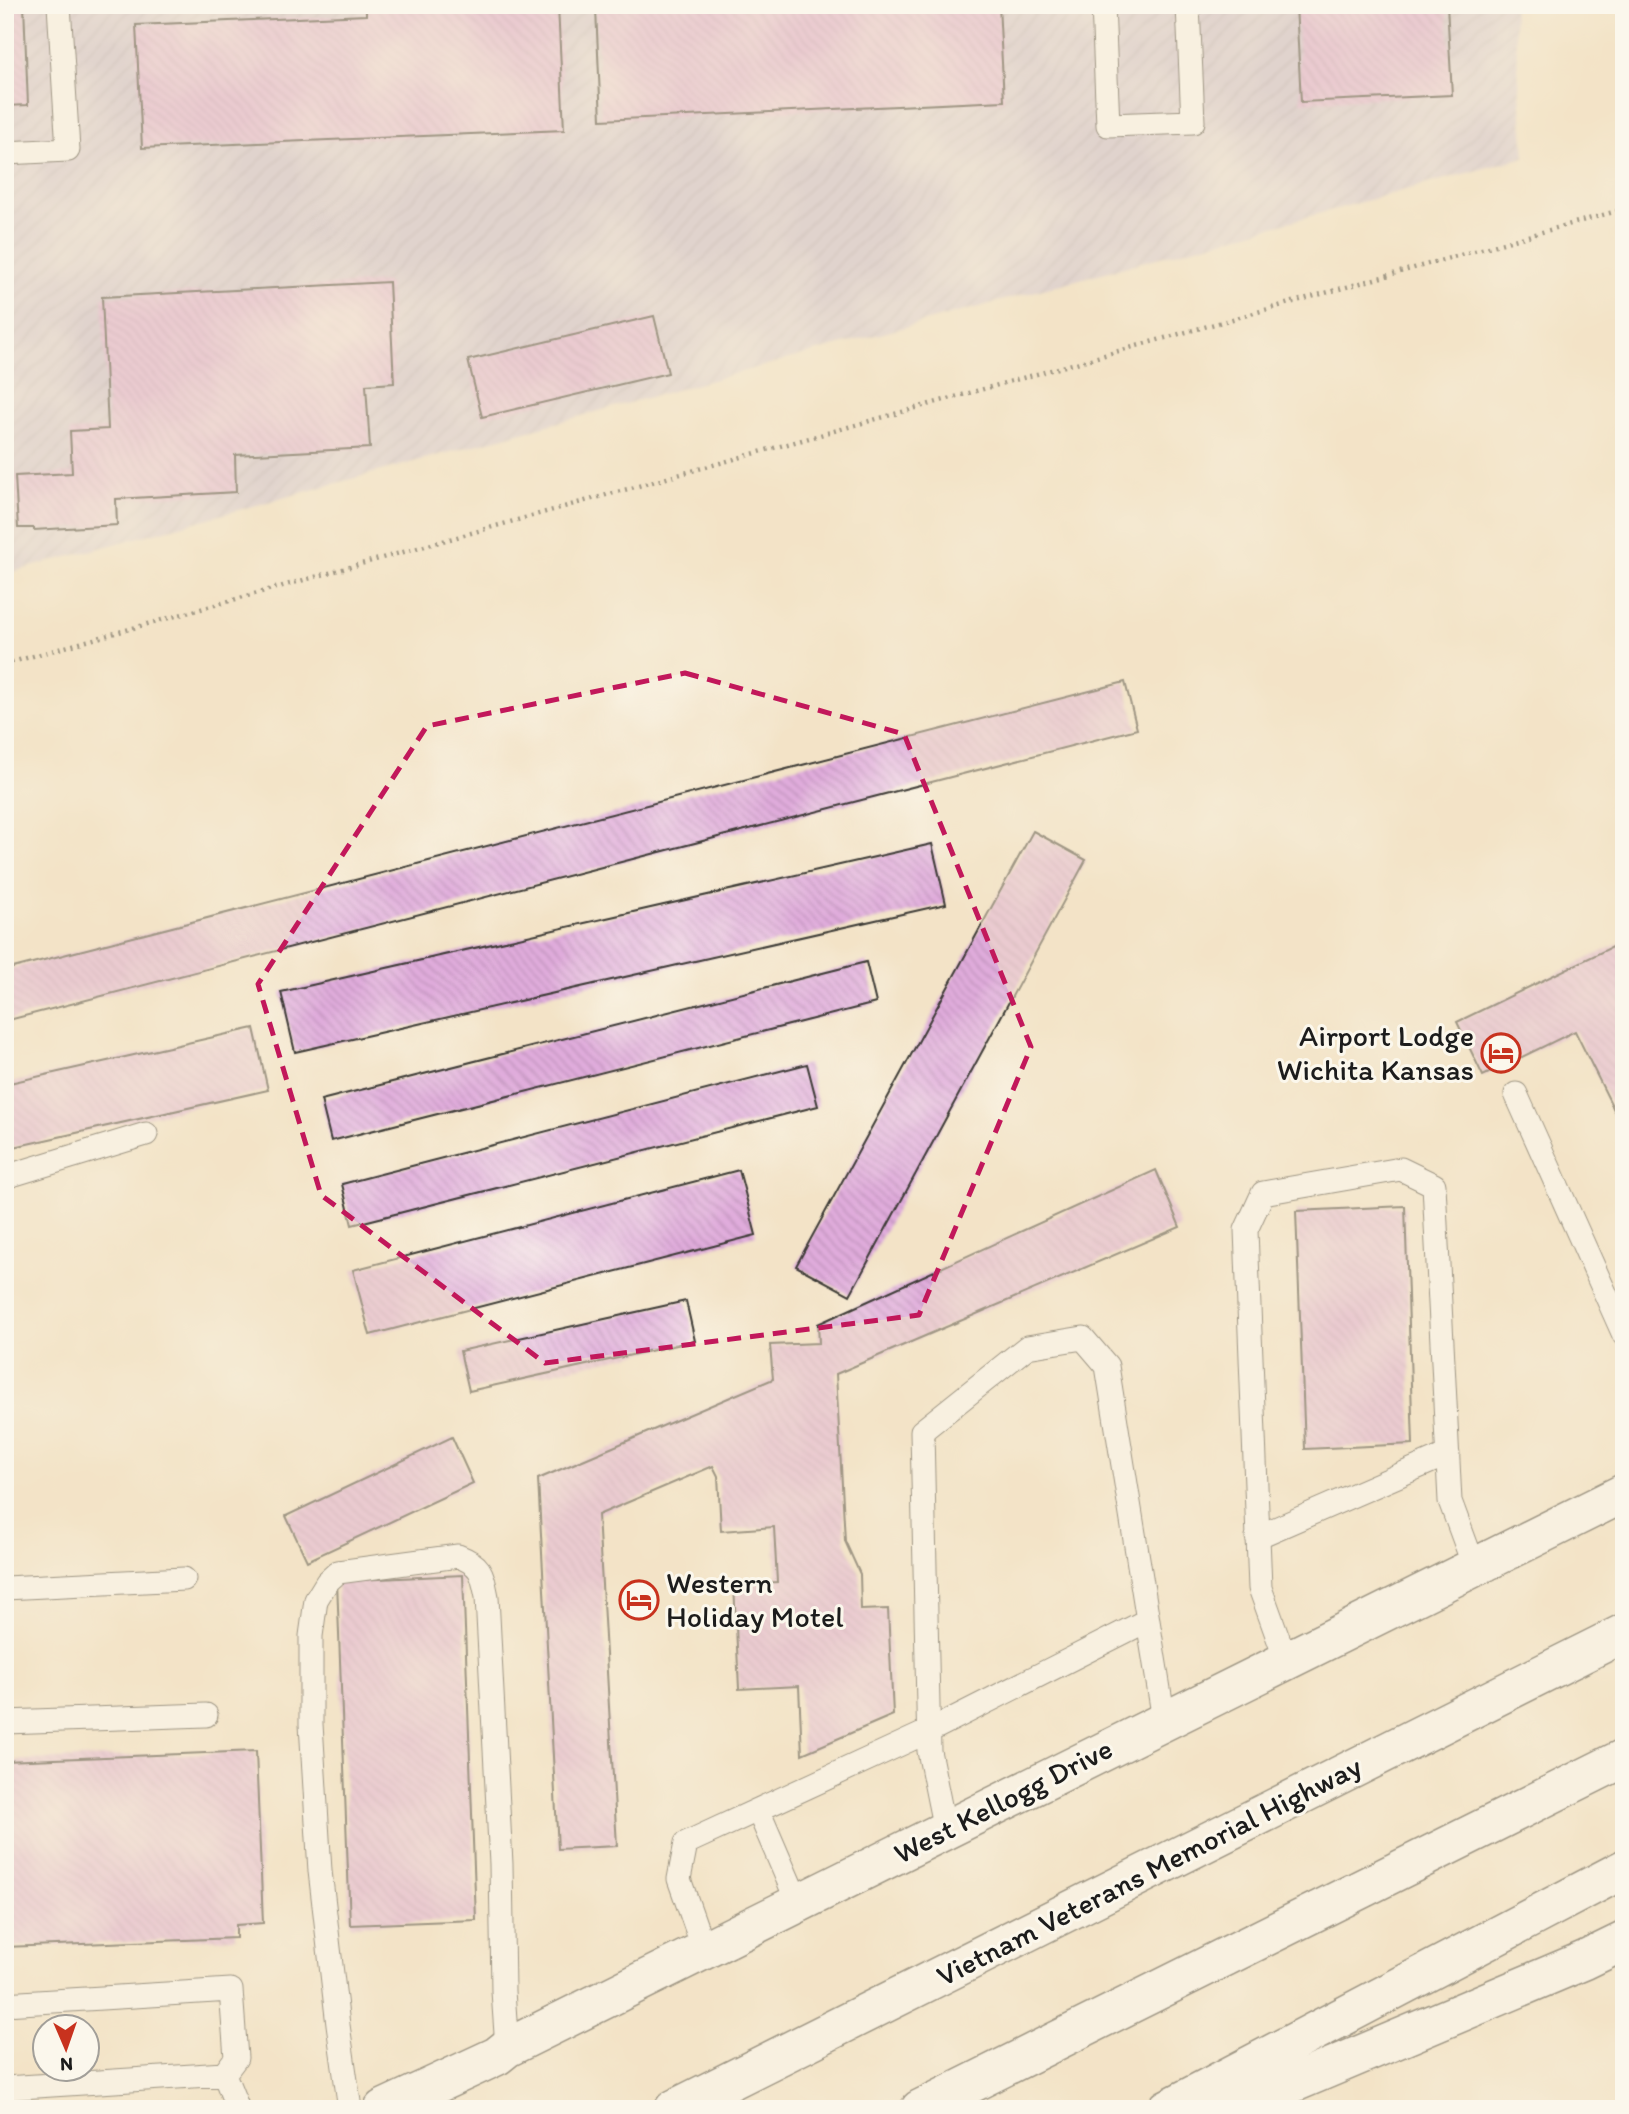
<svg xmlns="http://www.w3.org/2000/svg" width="1629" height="2114" viewBox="0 0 1629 2114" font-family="Itim,sans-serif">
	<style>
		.industrial { fill: url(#industrial-furrows) }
		.building { fill: url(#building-back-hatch) }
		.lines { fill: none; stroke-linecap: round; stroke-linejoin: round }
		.service-casing { stroke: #3c3a36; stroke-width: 25 }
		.secondary-casing { stroke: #3c3a36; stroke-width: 41 }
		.motorway-casing { stroke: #3c3a36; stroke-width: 41 }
		.path { stroke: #3c3a36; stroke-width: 4.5; stroke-dasharray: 2 5; stroke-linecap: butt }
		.service { stroke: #fff; stroke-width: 23 }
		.secondary { stroke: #fff; stroke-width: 38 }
		.motorway { stroke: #fff; stroke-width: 38 }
		.marked { fill: none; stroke: #c2185b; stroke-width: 5; stroke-dasharray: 14 9; stroke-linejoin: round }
		.labels { text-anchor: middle; stroke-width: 6; stroke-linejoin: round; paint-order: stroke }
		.poi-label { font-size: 30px; fill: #1c1c1c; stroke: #fbf7ec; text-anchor: end }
		.street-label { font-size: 30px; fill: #1c1c1c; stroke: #fbf7ec }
	</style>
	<defs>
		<pattern id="industrial-furrows" width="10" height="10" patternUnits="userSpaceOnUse" patternTransform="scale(1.75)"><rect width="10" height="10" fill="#cbbfd5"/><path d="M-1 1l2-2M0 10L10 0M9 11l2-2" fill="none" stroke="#aea4b6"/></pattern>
		<pattern id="building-back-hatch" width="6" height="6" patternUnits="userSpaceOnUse" patternTransform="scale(1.75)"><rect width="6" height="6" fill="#e0acdc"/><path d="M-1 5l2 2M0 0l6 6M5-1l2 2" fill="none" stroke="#c093bc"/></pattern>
	</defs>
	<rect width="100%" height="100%" fill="#fbf7ec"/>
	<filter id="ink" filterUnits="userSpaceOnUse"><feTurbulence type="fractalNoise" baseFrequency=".0143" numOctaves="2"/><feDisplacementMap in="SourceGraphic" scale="14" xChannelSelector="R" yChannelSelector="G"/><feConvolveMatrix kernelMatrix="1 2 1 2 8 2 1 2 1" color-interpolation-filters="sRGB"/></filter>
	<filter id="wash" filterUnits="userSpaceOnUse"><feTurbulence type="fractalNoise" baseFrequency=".00686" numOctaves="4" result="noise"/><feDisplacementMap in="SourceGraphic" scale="28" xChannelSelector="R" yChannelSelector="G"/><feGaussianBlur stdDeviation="1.57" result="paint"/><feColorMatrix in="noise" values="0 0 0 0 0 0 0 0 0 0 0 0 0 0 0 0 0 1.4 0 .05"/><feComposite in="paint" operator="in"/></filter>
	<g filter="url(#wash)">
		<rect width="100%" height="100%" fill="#f3e3c7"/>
		<path class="industrial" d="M5,5H1513L1525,157L5,574Z"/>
		<g id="blocks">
			<path class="building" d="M5,5H24L28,105L5,106Z
				M366,5H509V8L558,6L564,130L142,148L136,25L366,15Z
				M623,5H999L1004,101L601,120L596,9L624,8Z
				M1296,5H1447L1452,95L1301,102Z
				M389,282L394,383L366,385L370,448L235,455L236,492L116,499L117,525L34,530V528H18L15,476L72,473L70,431L108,429L102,297Z
				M654,316L668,373L482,417L468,360Z
				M1125,682L1137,729L5,1021V970Z
				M1033,831L1086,860L850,1295L796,1266Z
				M932,844L946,904L295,1052L281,992Z
				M1624,941V1130L1575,1031L1483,1076L1457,1022Z
				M866,962L876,1003L331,1141L321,1100Z
				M254,1028L268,1090L5,1149V1084Z
				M807,1064L818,1106L352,1225L342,1184Z
				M739,1170L756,1235L370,1335L353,1270Z
				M1156,1170L1180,1227L836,1374L845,1541L860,1574L861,1610L888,1609L893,1715L802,1754L799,1686L739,1689L734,1584L777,1582L774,1527L721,1531L718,1476L713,1466L598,1515L617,1846L558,1849L538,1479L773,1379L770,1345L819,1343L818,1324Z
				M1405,1206L1413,1444L1305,1449L1296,1211Z
				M686,1301L695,1341L469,1391L460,1351Z
				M452,1437L473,1483L307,1561L286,1516Z
				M463,1575L476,1920L350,1925L337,1581Z
				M256,1751L263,1923L236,1925V1938L5,1947V1761Z"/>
		</g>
	</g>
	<g filter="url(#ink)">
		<use href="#blocks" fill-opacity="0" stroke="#3c3a36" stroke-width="2"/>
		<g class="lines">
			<g class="service-casing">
				<path id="service" d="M1103,5L1108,125L1193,122L1188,5
					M5,153L68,150L59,5
					M1516,1094L1624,1335
					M5,1177L146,1134
					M1257,1537L1448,1454
					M5,1588L184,1579
					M1286,1660L1260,1588L1246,1230L1263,1193L1401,1169L1434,1185L1450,1501L1474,1566
					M5,1722L206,1715
					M758,1810L798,1903
					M945,1830L929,1751L922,1431L1027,1347L1083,1338L1107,1366L1164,1720
					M704,1950L679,1879L686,1843L929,1731L1148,1620
					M5,2004L231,1990L236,2058L224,2074
					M5,2088L224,2074L238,2109
					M350,2109L338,2025L320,1871L311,1724V1636L316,1600L327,1582L338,1572L458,1556C482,1565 482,1573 487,1597L501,1864L503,1991L507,2048"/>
			</g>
			<g class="secondary-casing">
				<path id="secondary" d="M383,2109L497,2056L507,2048L1624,1493
					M1232,2109L1585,1960L1624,1941"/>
			</g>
			<g class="motorway-casing">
				<path id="motorway" d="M674,2109L1624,1633
					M920,2109L1624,1758
					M1167,2109L1624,1869"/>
			</g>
			<path class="path" d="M5,664L1624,209"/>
			<use href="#service" class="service"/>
			<use href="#secondary" class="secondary"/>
			<use href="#motorway" class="motorway"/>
		</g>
	</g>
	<path d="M0 0H1629V2114H0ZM685,673L904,734L1031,1047L919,1315L545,1363L321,1195L258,984L427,726Z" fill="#f3e3c7" fill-opacity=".55" fill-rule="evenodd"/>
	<path class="marked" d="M685,673L904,734L1031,1047L919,1315L545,1363L321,1195L258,984L427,726Z"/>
	<defs>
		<g id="hotel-ring" transform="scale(2.0125)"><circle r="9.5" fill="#fbf7ec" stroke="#c8321e" stroke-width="1.5"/><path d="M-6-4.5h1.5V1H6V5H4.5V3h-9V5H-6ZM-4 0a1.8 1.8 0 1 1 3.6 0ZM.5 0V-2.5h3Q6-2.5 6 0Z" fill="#c8321e"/></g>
	</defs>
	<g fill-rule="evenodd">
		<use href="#hotel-ring" x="1501" y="1053"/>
		<use href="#hotel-ring" x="639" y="1600"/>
	</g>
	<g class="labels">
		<g class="poi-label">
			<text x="1474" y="1046">Airport Lodge<tspan x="1474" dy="34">Wichita Kansas</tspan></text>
			<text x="666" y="1593" text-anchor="start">Western<tspan x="666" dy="34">Holiday Motel</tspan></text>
		</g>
		<g class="street-label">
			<text transform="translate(1003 1801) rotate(-27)" y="10">West Kellogg Drive</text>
			<text transform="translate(1149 1871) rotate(-27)" y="10">Vietnam Veterans Memorial Highway</text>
		</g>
	</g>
	<rect width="1629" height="2114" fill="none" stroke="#fbf7ec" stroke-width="28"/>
	<g transform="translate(66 2048) rotate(178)"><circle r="33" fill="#fbf7ec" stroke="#a29f99" stroke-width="2"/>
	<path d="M0-5L12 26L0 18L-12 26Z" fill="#c8321e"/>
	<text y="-10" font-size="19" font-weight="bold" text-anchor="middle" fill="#1c1c1c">N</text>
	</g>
</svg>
